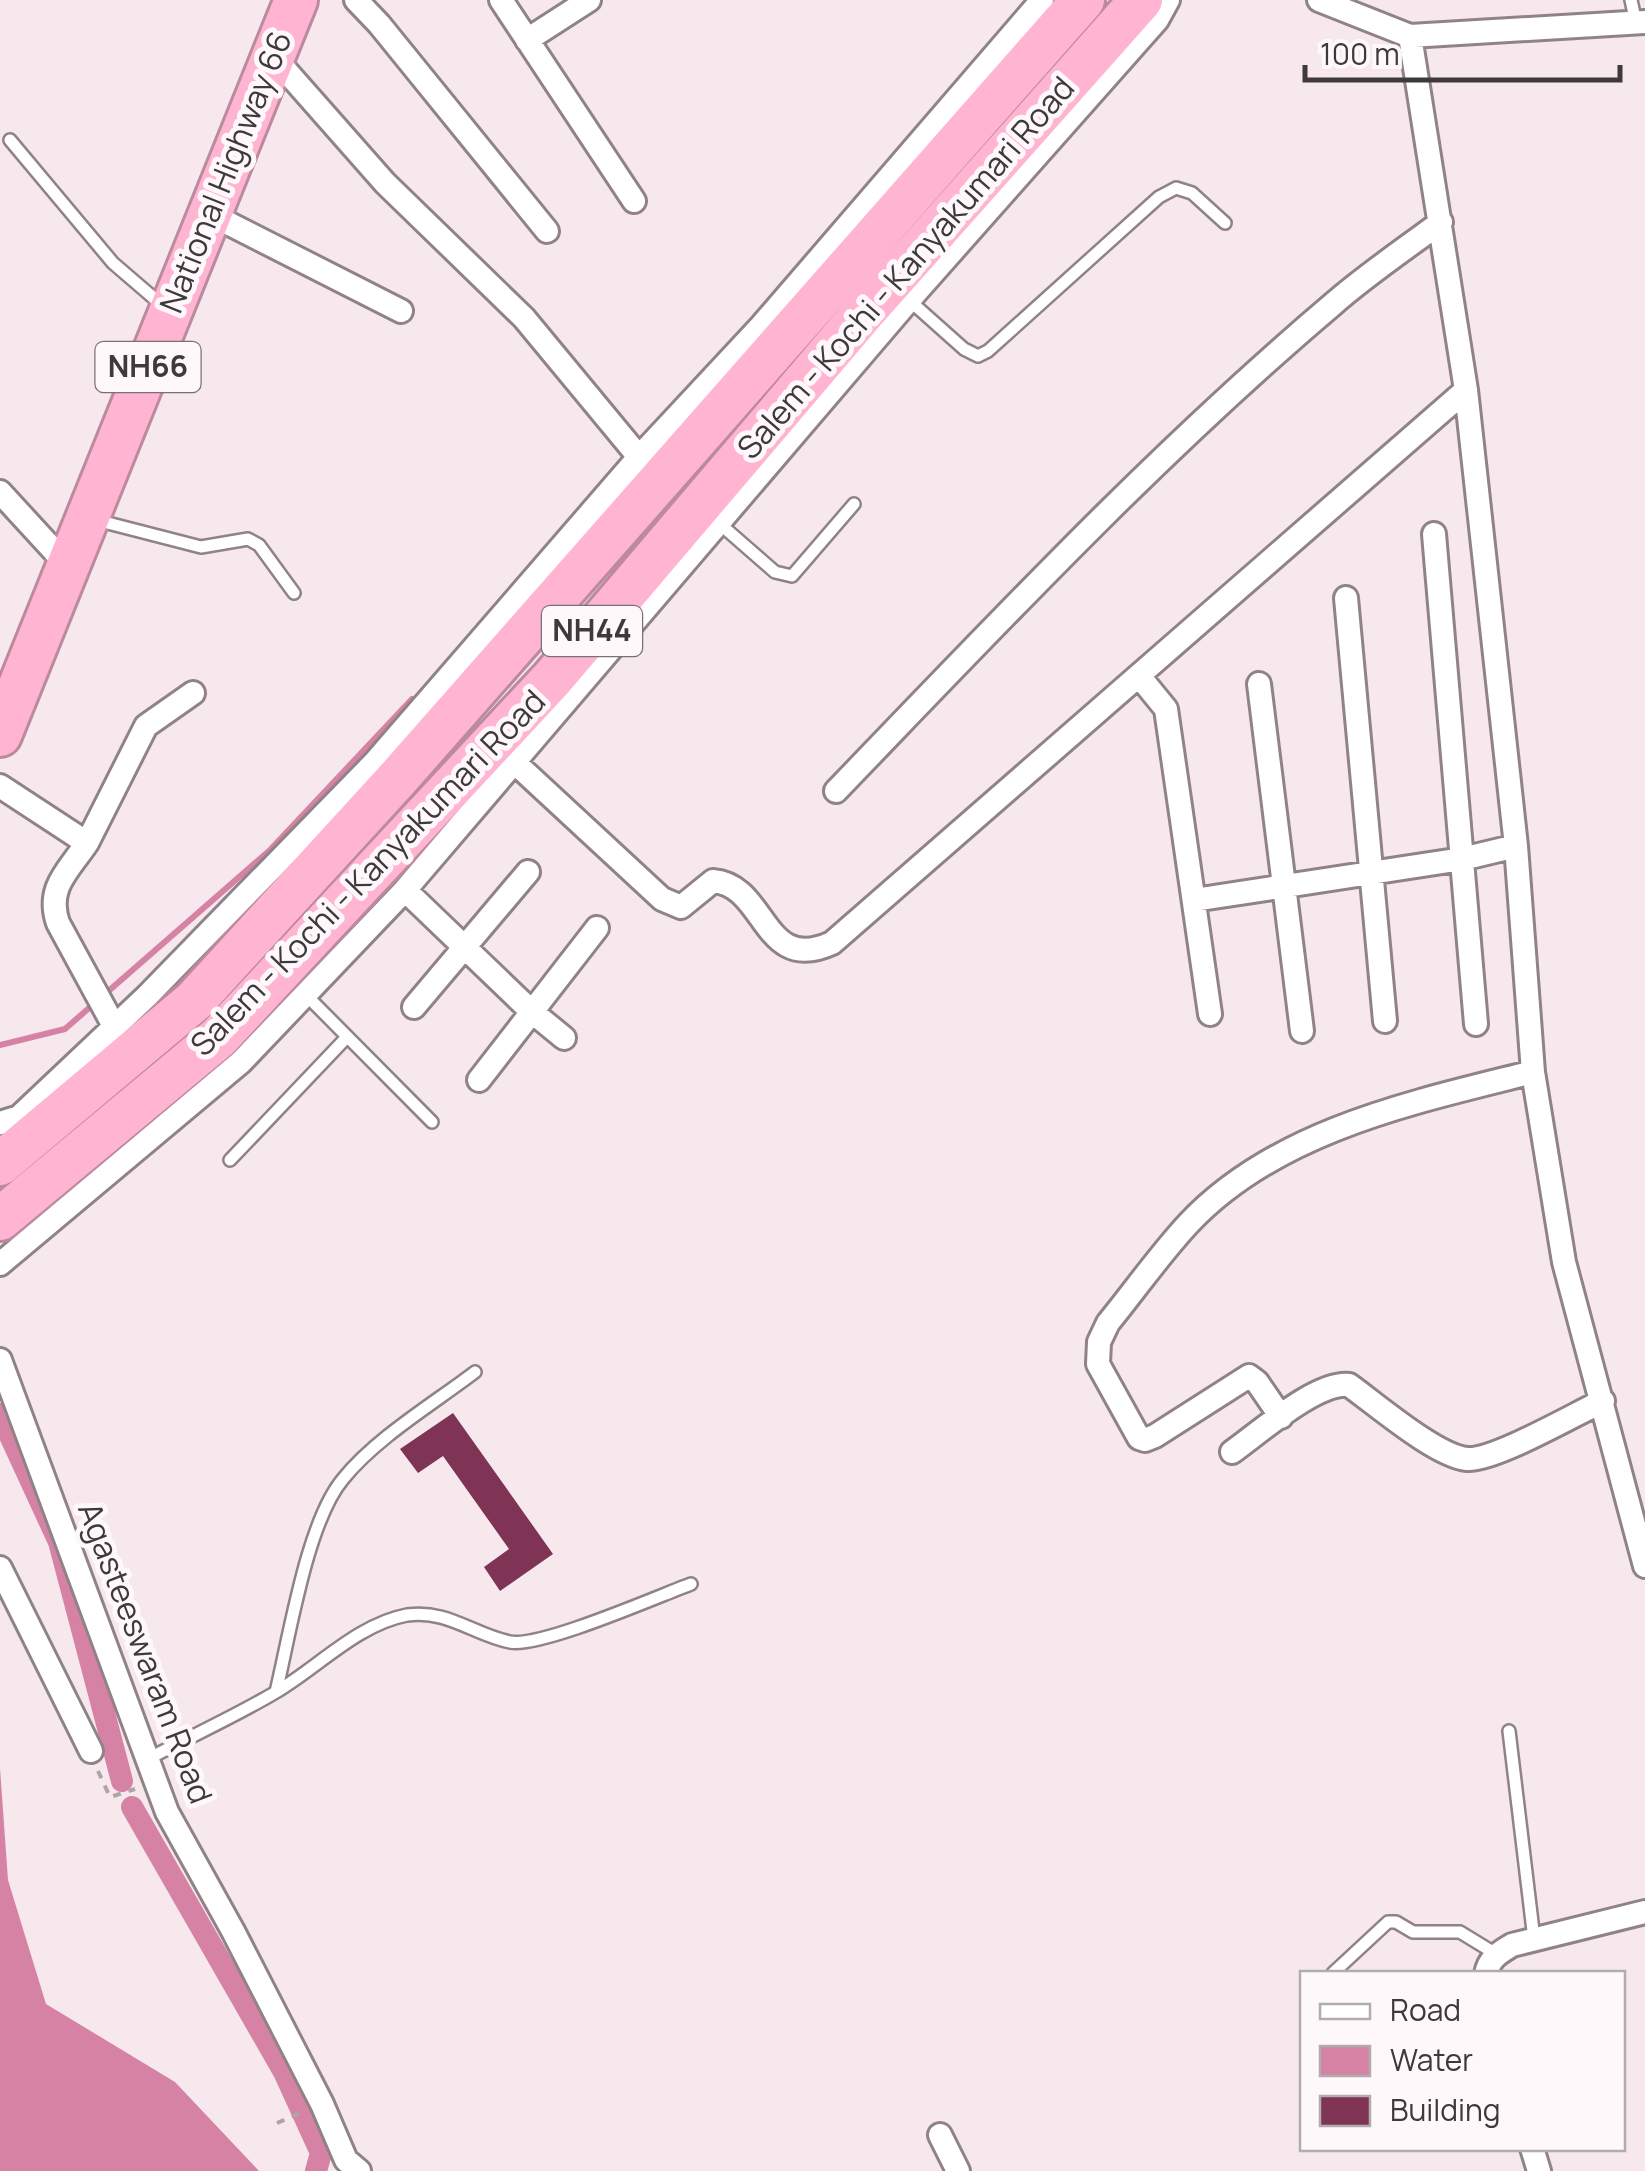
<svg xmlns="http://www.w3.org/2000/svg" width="1645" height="2171" viewBox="0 0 1645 2171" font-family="Manrope,sans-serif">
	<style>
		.water { fill: #d682a5 }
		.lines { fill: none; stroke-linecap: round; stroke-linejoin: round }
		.stream { stroke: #d682a5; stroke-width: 6 }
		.canal { stroke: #d682a5; stroke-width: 22 }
		.building { fill: #7f3456 }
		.lane-casing { stroke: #908388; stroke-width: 16 }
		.street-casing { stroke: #908388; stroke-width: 28 }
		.highway-casing { stroke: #bb8a9d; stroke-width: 48 }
		.path { stroke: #afa4a8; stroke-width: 4; stroke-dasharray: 8 8; stroke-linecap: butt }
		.lane { stroke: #fff; stroke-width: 11 }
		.street { stroke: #fff; stroke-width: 22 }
		.highway { stroke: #ffb5d2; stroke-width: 42 }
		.labels { text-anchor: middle; stroke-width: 10; stroke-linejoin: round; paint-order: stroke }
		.shield { fill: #fef8fa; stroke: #787274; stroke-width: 2.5 }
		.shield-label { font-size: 30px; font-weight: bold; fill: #3e393b }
		.street-label { font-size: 32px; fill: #3e393b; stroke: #fef8fa }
	</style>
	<rect width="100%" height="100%" fill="#f6e8ed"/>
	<path class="water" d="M0,1768L8,1880L46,2004L175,2082L259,2171H0Z"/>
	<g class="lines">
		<path class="stream" d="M0,1045L65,1029L269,851L412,699"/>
		<path class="canal" d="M0,1414L59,1542L122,1781
			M132,1807L284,2072L321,2153L316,2171"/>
	</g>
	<path class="building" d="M453,1413L553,1554L500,1591L484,1567L509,1549L443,1456L418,1473L400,1449Z"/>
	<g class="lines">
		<g class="lane-casing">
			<path id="lane" d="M1631,0L1636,23
				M10,140L113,263L163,306
				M909,300L964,349L978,356L988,351L1159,197L1176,188L1192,193L1225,223
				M96,520L201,547L248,539L259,545L294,593
				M720,524L775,572L792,576L854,504
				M305,994L432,1122
				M230,1160L347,1037
				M276,1692C290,1634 307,1522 343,1479C376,1438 433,1404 475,1372
				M1509,1731L1534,1939
				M146,1760C189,1737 234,1717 276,1692C317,1668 358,1624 407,1615C447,1609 474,1635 510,1642C540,1648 656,1597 691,1584
				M1333,1973L1388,1922H1396L1413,1932H1460L1496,1954"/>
		</g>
		<g class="street-casing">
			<path id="street" d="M356,0L379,24L547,231
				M501,0L634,201
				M1319,0L1410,36L1645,22
				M1410,36L1466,390L1516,846L1533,1072L1564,1262L1645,1566
				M527,40L589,0
				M273,56L385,183L524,318L639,457
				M210,214L401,311
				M0,492L68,566
				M1434,534L1476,1024
				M1346,598L1385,1021
				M1139,676L1166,709L1210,1014
				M1259,684L1302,1031
				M513,761L662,899L681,907L713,881C767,885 762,975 832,943L1466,390
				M0,786L87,843C68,871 46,888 58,923L114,1026
				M836,791C997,624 1155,455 1332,305C1366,275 1405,249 1441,222
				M87,843L146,726L193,693
				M405,890L531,1011L564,1038
				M1194,900L1462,859L1516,846
				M414,1007L528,872
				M479,1080L597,928
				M0,1123L19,1117L147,996L375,762L639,457L762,325L1042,0
				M0,1264L241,1062L405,890L909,300L1157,20L1168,0
				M0,1360L167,1812L233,1931L322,2104L346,2160L359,2171
				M1281,1417L1257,1382L1249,1376L1155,1436L1145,1440L1139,1438L1098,1364L1099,1342L1108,1323C1135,1290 1160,1254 1189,1223C1277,1130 1414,1102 1533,1072
				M1232,1452C1259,1433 1317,1381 1349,1385C1377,1405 1436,1456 1467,1459C1494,1461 1575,1414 1603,1401
				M0,1568L91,1751
				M1486,1974C1489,1958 1499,1953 1512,1945L1645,1912
				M940,2135L958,2171
				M1532,2148L1539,2171"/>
		</g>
		<g class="highway-casing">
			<path id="highway" d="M0,735L296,0
				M0,1164L194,1001L398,778L1083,0
				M0,1219L219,1037L552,679L864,312L1141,0"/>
		</g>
		<path class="path" d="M98,1771L110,1797L135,1789
			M277,2123L305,2111"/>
		<use href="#lane" class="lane"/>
		<use href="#street" class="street"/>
		<use href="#highway" class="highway"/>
	</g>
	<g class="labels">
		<g class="shield">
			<rect x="95.5" y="342" width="105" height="50" rx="8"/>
			<rect x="542" y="606" width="100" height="50" rx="8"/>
		</g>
		<g class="shield-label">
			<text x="148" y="377">NH66</text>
			<text x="592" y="641">NH44</text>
		</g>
		<g class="street-label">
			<text transform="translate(226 172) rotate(-68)" y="11">National Highway 66</text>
			<text transform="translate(906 268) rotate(-49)" y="11">Salem - Kochi - Kanyakumari Road</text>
			<text transform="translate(368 873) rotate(-46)" y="11">Salem - Kochi - Kanyakumari Road</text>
			<text transform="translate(145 1653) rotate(69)" y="11">Agasteeswaram Road</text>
		</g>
	</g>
	<rect x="1300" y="1971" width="325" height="180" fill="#fef8fa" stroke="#b1acae" stroke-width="2.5"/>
	<rect x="1320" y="2004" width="50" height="15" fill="#ffffff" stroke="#b1acae" stroke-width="2.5"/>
	<text x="1390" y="2021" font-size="30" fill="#3e393b">Road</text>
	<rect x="1320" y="2046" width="50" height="30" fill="#d682a5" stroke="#b1acae" stroke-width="2.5"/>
	<text x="1390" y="2071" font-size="30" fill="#3e393b">Water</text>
	<rect x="1320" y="2096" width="50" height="30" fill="#7f3456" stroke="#b1acae" stroke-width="2.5"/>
	<text x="1390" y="2121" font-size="30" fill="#3e393b">Building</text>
	<path d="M1305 65v15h315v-15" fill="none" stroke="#3e393b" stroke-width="5"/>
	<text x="1320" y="65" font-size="30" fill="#3e393b" stroke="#fef8fa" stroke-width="8" paint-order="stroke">100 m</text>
</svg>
